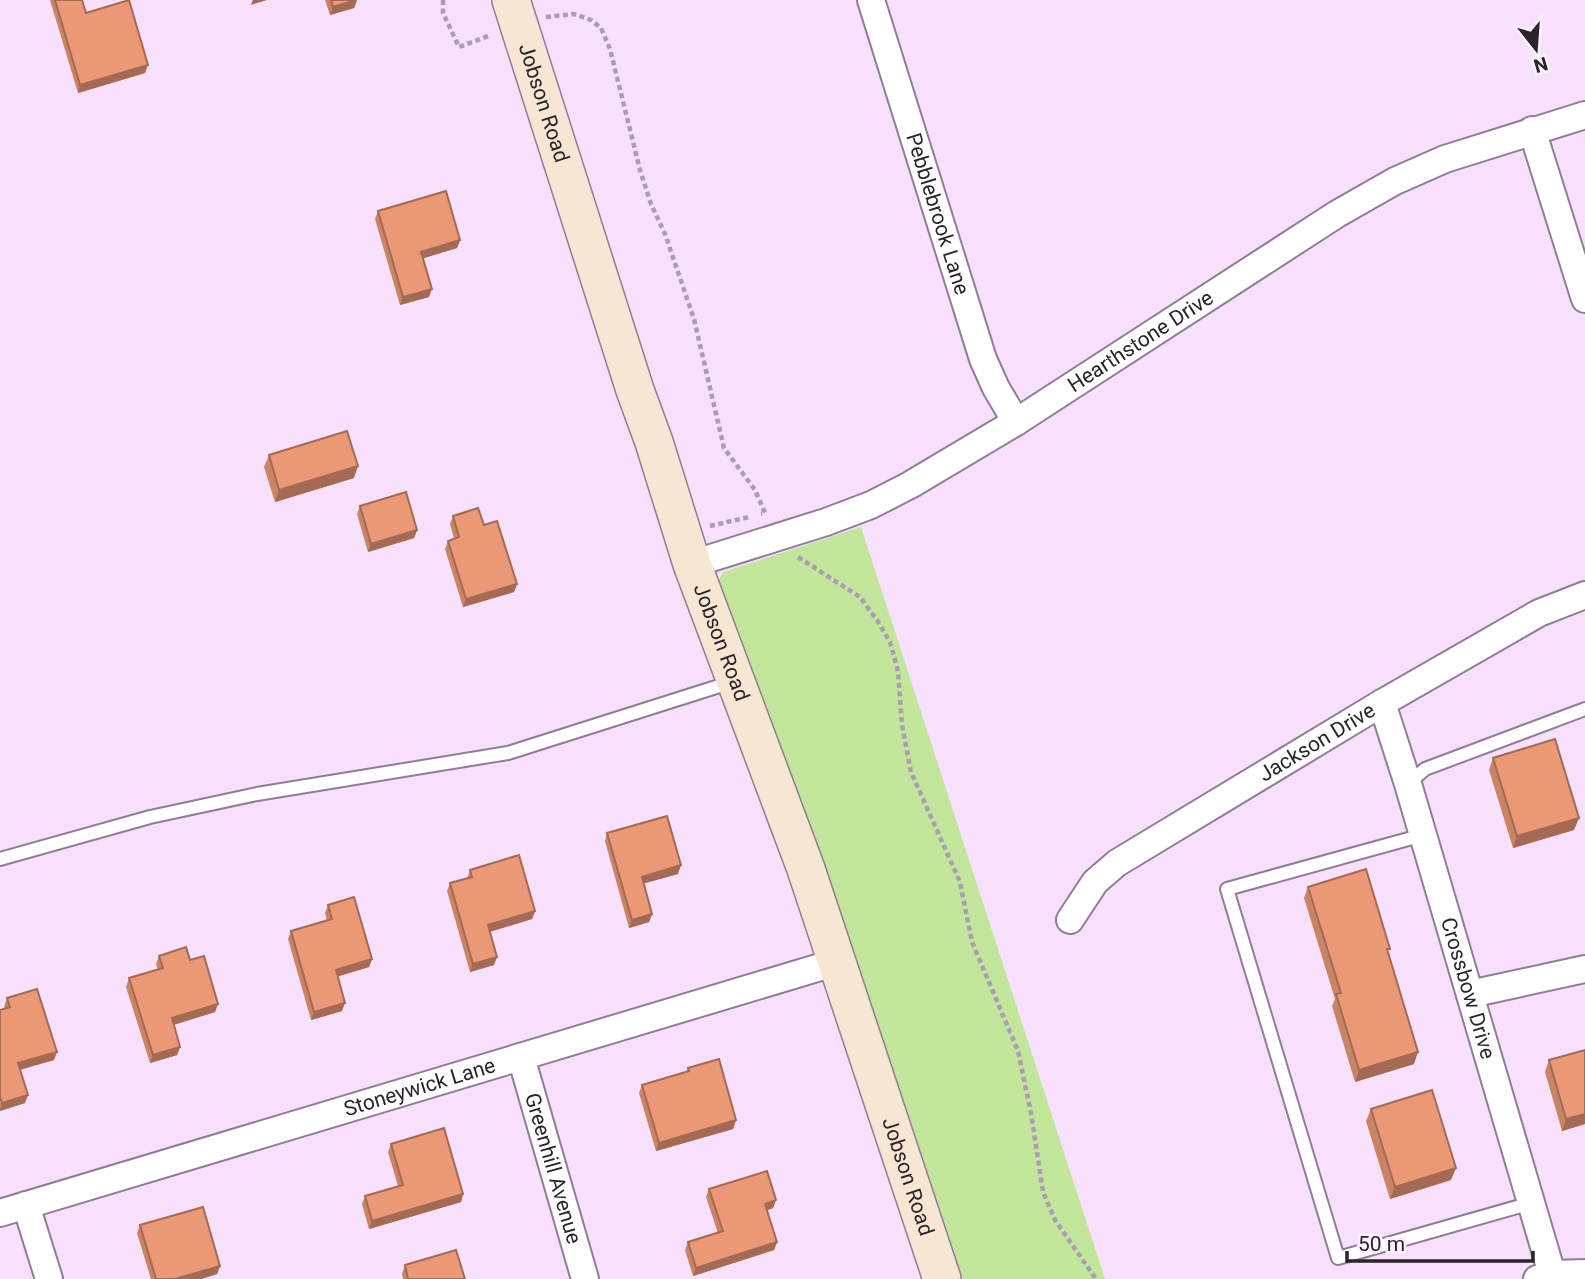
<svg xmlns="http://www.w3.org/2000/svg" width="1585" height="1279" viewBox="0 0 1585 1279" font-family="Roboto,sans-serif">
	<style>
		.green { fill: #c1e59b }
		.lines { fill: none; stroke-linecap: round; stroke-linejoin: round }
		.lane-casing { stroke: #917c96; stroke-width: 16 }
		.street-casing { stroke: #917c96; stroke-width: 30 }
		.secondary-casing { stroke: #917c96; stroke-width: 40 }
		.path { stroke: #ad9bb1; stroke-width: 4.5; stroke-dasharray: 5 3.5; stroke-linecap: butt }
		.lane { stroke: #fff; stroke-width: 12 }
		.street { stroke: #fff; stroke-width: 26 }
		.secondary { stroke: #f7e6d2; stroke-width: 37 }
		.wall { fill: #c98365 }
		.shaded-wall { fill: #a46a53 }
		.building { fill: #ea9876; stroke: #a46a53; stroke-width: 2 }
		.labels { text-anchor: middle; stroke-width: 5; stroke-linejoin: round; paint-order: stroke }
		.street-label { font-size: 21px; fill: #2b222d; stroke: #fcf2fe }
	</style>
	<rect width="100%" height="100%" fill="#f7e0fc"/>
	<path class="green" d="M861,527L1105,1279H948L715,588L723,572Z"/>
	<g class="lines">
		<g class="lane-casing">
			<path id="lane" d="M1408,784L1425,769L1585,709
				M1423,835L1227,889L1338,1258L1531,1203
				M0,859L150,817L257,794L508,753L732,682"/>
		</g>
		<g class="street-casing">
			<g id="street">
				<path id="s1" d="M871,0L983,359L996,388L1016,422"/>
				<path d="M1532,130L1585,299"/>
				<path id="s2" d="M692,564L826,522L871,505L910,485L1016,422L1337,214L1395,181L1445,159L1585,115"/>
				<path id="s3" d="M1382,703L1408,784L1552,1274"/>
				<path id="s4" d="M1070,920L1095,882L1117,863L1382,703L1539,613L1585,595"/>
				<path d="M1470,994L1585,969"/>
				<path id="s5" d="M521,1057L585,1279"/>
				<path d="M26,1205L49,1279"/>
				<path id="s6" d="M0,1213L837,962"/>
				<path d="M1537,1279L1552,1274L1585,1273"/>
			</g>
		</g>
		<g class="secondary-casing">
			<g id="secondary">
				<path id="s7" d="M511,0L635,390L654,442L692,564L806,869L942,1279"/>
			</g>
		</g>
		<path class="path" d="M443,0V13L459,47L491,35
			M546,17L574,14L591,20L601,28L610,49L640,170L651,204L665,234L694,319L724,448L755,490L765,513L761,514
			M710,526L749,517
			M798,557L860,597L877,620L890,642L898,671L902,725L911,772L960,882L972,942L1018,1051L1031,1113L1043,1192L1055,1220L1096,1279"/>
		<use href="#lane" class="lane"/>
		<use href="#street" class="street"/>
		<use href="#secondary" class="secondary"/>
	</g>
	<path class="wall" d="M50,0H82L86,13L145,73L78,93Z
		M325,0H357L354,8L330,15Z
		M378,211L460,240L457,248L423,258L429,297L400,305L375,219Z
		M269,455L354,478L275,502L264,467Z
		M360,506L417,530L414,538L368,552L357,514Z
		M453,516L484,525L517,584L514,592L463,607L445,549L448,541L454,538L450,524Z
		M1493,758L1574,830L1513,848L1489,770Z
		M607,833L678,874L643,883L652,914L649,922L629,928L605,841Z
		M470,870L535,911L532,919L490,932L494,965L470,972L447,891L450,883L467,879Z
		M1308,887L1389,954L1414,1064L1355,1082L1332,1006L1335,999L1304,898Z
		M328,905L372,959L369,967L338,976L342,1011L311,1020L288,939L291,931L327,921L325,913Z
		M159,956L190,960L215,1012L174,1025L180,1047L177,1055L150,1063L126,987L129,978L158,970L156,964Z
		M7,998L54,1060L20,1070L25,1103L0,1111V1010L5,1008L4,1007Z
		M1585,1050V1124L1562,1131L1545,1072L1549,1060Z
		M688,1068L736,1120L733,1129L656,1151L639,1093L642,1085L687,1071Z
		M1371,1109L1451,1180L1390,1199L1366,1121Z
		M391,1144L463,1194L461,1202L369,1229L362,1204L365,1196L398,1186L388,1152Z
		M709,1189L776,1200L773,1208L767,1210L777,1242L774,1250L693,1276L685,1250L688,1242L718,1233L706,1197Z
		M140,1225L220,1266L217,1274L201,1279H151L137,1233Z
		M405,1265L465,1279H403L402,1274Z"/>
	<path class="shaded-wall" d="M253,0H267L251,5Z
		M357,0L354,8L330,15L333,7Z
		M148,65L145,73L78,93L80,85Z
		M460,240L457,248L418,260L421,252Z
		M432,289L429,297L400,305L403,297Z
		M358,466L354,478L275,502L279,490Z
		M417,530L414,538L368,552L371,544Z
		M517,584L514,592L463,607L466,599Z
		M1579,818L1574,830L1513,848L1517,836Z
		M681,865L678,874L639,885L642,877Z
		M535,911L532,919L485,933L488,925Z
		M652,914L649,922L629,928L632,920Z
		M497,957L494,965L470,972L473,964Z
		M372,959L369,967L333,978L336,970Z
		M345,1003L342,1011L311,1020L314,1012Z
		M218,1004L215,1012L169,1026L172,1018Z
		M180,1047L177,1055L150,1063L153,1055Z
		M57,1052L54,1060L15,1071L18,1063Z
		M1418,1052L1414,1064L1355,1082L1359,1070Z
		M28,1095L25,1103L0,1111L2,1103Z
		M1585,1114V1124L1562,1131L1566,1119Z
		M736,1120L733,1129L656,1151L659,1143Z
		M1456,1168L1451,1180L1390,1199L1395,1187Z
		M463,1194L461,1202L369,1229L372,1221Z
		M776,1200L773,1208L762,1212L765,1204Z
		M777,1242L774,1250L693,1276L696,1268Z
		M220,1266L217,1274L201,1279H175Z"/>
	<path class="building" d="M55,0H82L86,13L129,0L148,65L80,85Z
		M331,0H356L333,7Z
		M446,191L460,240L421,252L432,289L403,297L378,211Z
		M347,431L358,466L279,490L269,455Z
		M406,492L417,530L371,544L360,506Z
		M478,508L484,525L497,521L517,584L466,599L448,541L459,537L453,516Z
		M1555,739L1579,818L1517,836L1493,758Z
		M667,816L681,865L642,877L652,914L632,920L607,833Z
		M519,855L535,911L488,925L497,957L473,964L450,883L472,877L470,870Z
		M1366,869L1390,949H1387L1418,1052L1359,1070L1336,994L1341,993L1308,887Z
		M354,897L372,959L336,970L345,1003L314,1012L291,931L332,919L328,905Z
		M186,947L190,960L204,956L218,1004L172,1018L180,1047L153,1055L129,978L163,968L159,956Z
		M37,989L57,1052L18,1063L28,1095L2,1103L0,1097V1010L10,1007L7,998Z
		M1585,1050V1114L1566,1119L1549,1060Z
		M719,1059L736,1120L659,1143L642,1085L689,1071L688,1068Z
		M1432,1090L1456,1168L1395,1187L1371,1109Z
		M444,1128L463,1194L372,1221L365,1196L403,1185L391,1144Z
		M767,1171L776,1200L765,1204L777,1242L696,1268L688,1242L723,1231L709,1189Z
		M203,1207L220,1266L175,1279H156L140,1225Z
		M456,1250L465,1279H408L405,1265Z"/>
	<g class="labels">
		<g class="street-label">
			<text dy="7" stroke="none"><textPath href="#s7" startOffset="108">Jobson Road</textPath></text>
			<text dy="7" stroke="none"><textPath href="#s1" startOffset="224">Pebblebrook Lane</textPath></text>
			<text dy="7" stroke="none"><textPath href="#s2" startOffset="504">Hearthstone Drive</textPath></text>
			<text dy="7" stroke="none"><textPath href="#s7" startOffset="676">Jobson Road</textPath></text>
			<text dy="7" stroke="none"><textPath href="#s4" startOffset="308">Jackson Drive</textPath></text>
			<text dy="7" stroke="none"><textPath href="#s3" startOffset="298">Crossbow Drive</textPath></text>
			<text dy="7" stroke="none"><textPath href="#s6" startOffset="438">Stoneywick Lane</textPath></text>
			<text dy="7" stroke="none"><textPath href="#s5" startOffset="116">Greenhill Avenue</textPath></text>
			<text dy="7" stroke="none"><textPath href="#s7" startOffset="1242">Jobson Road</textPath></text>
		</g>
	</g>
	<g transform="translate(1536 49) rotate(163)" stroke="#fcf2fe" stroke-width="5" paint-order="stroke">
	<path d="M0-5L12 26L0 18L-12 26Z" fill="#2b222d"/>
	<text y="-10" font-size="19" font-weight="bold" text-anchor="middle" fill="#2b222d">N</text>
	</g>
	<path d="M1347 1251v10h186v-10" fill="none" stroke="#2b222d" stroke-width="3.5"/>
	<text x="1358" y="1251" font-size="21" fill="#2b222d" stroke="#fcf2fe" stroke-width="5" paint-order="stroke">50 m</text>
</svg>
